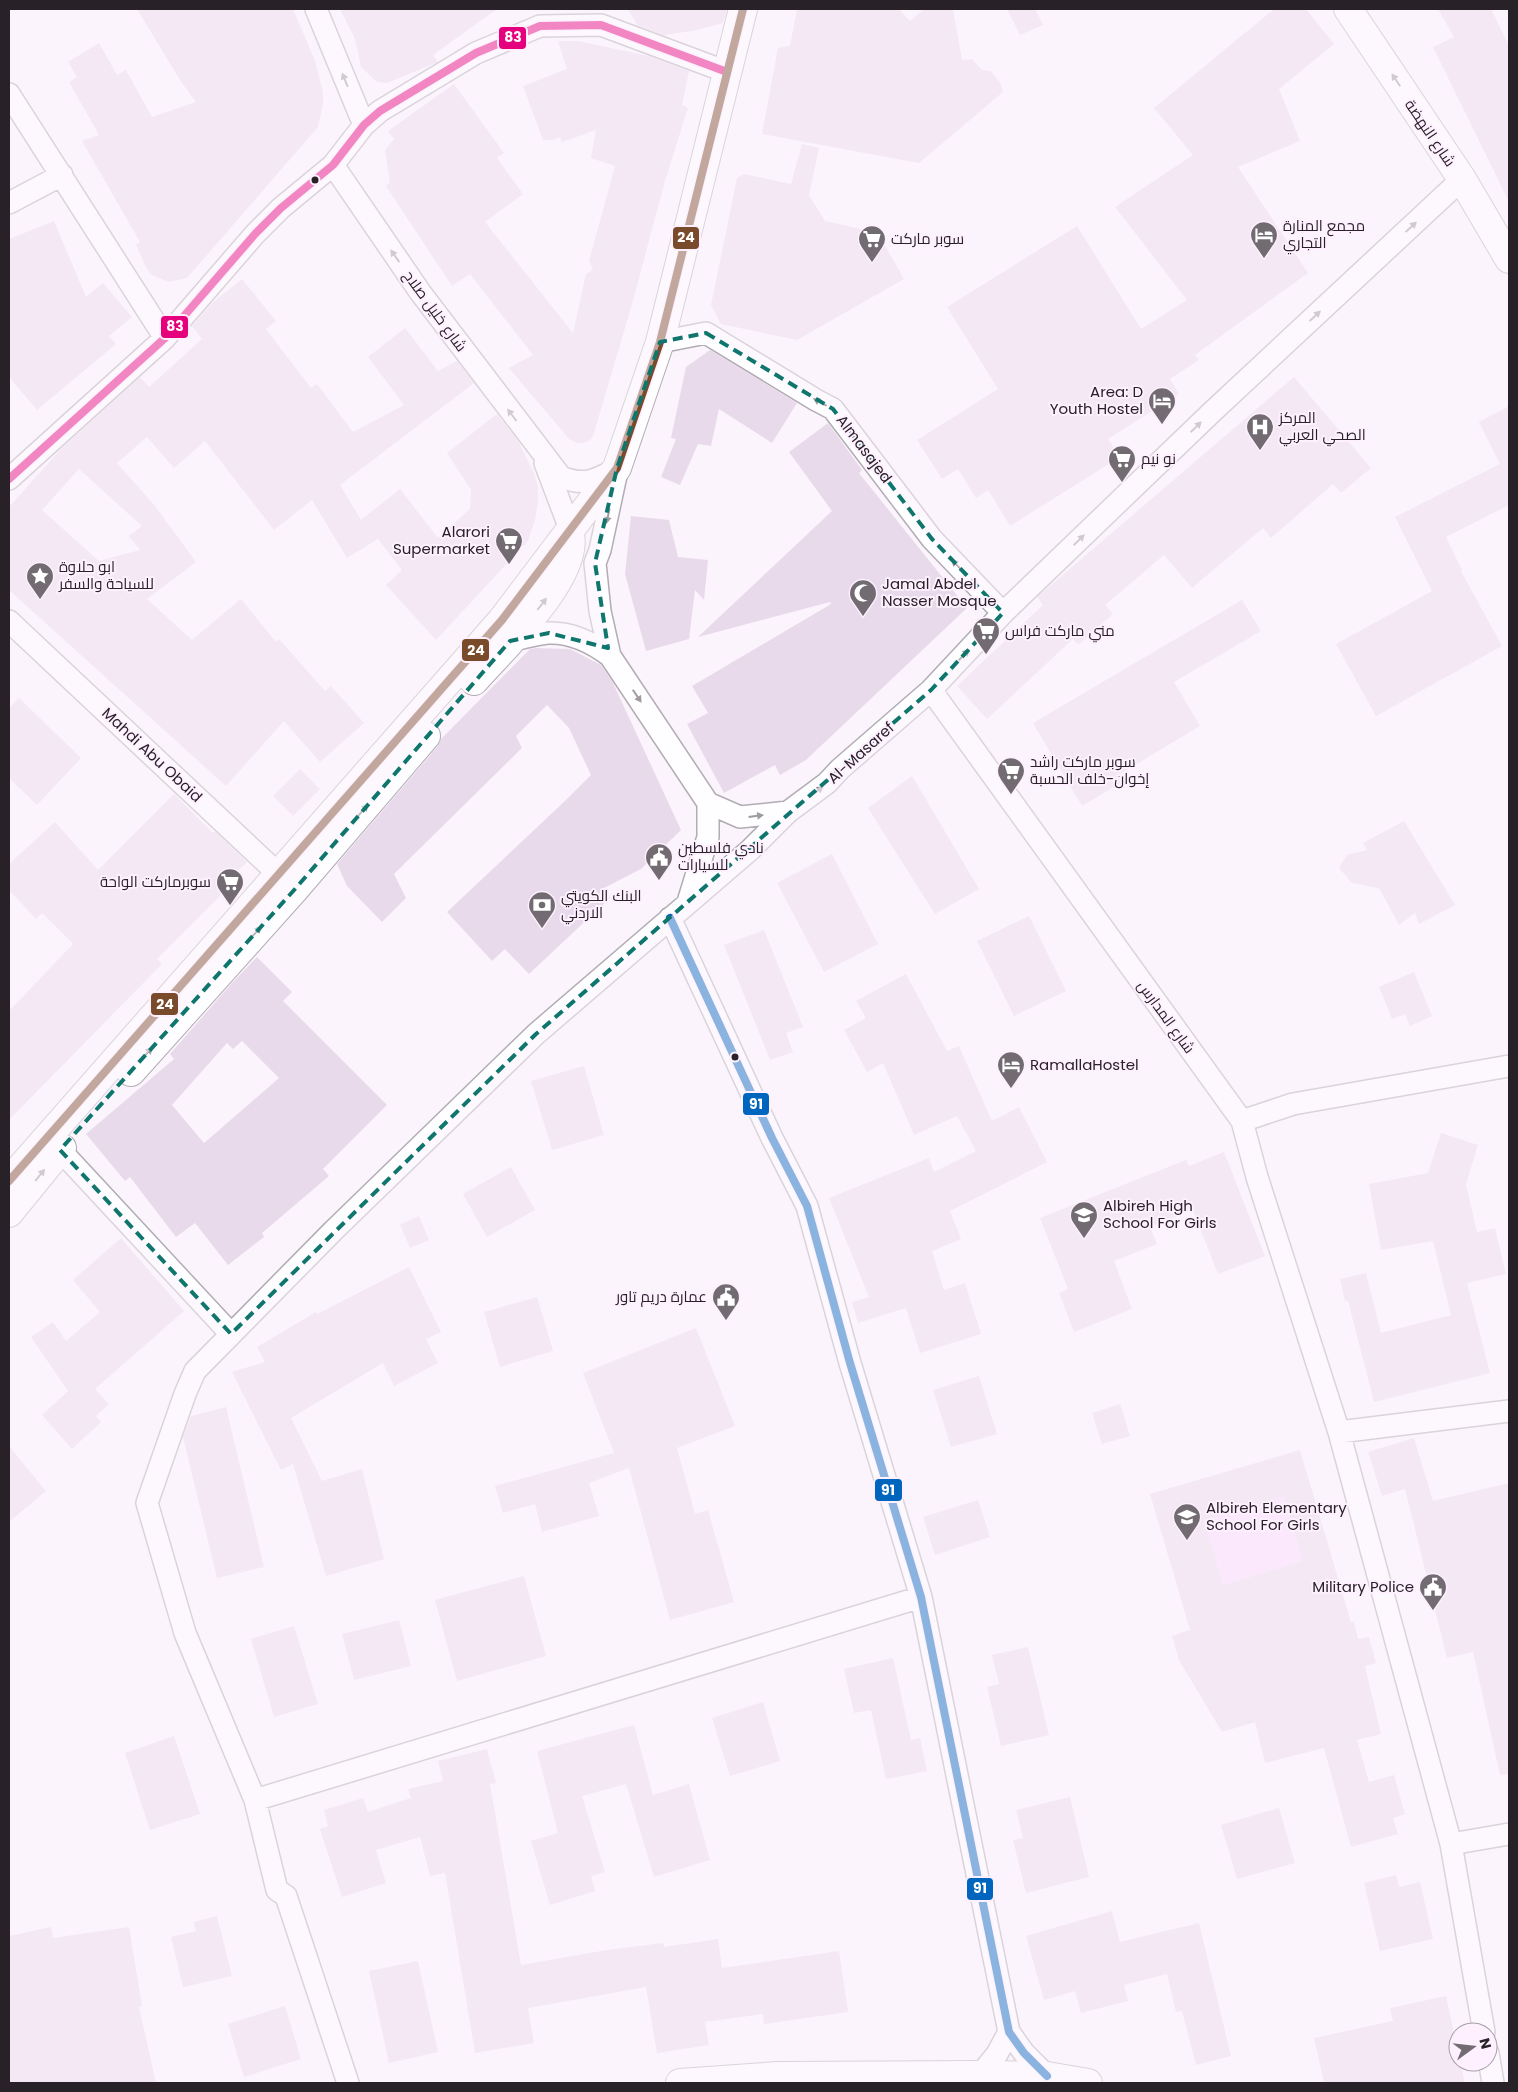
<svg xmlns="http://www.w3.org/2000/svg" width="1518" height="2092" viewBox="0 0 1518 2092" font-family="Poppins,Cairo,sans-serif">
	<style>
		.green { fill: #fadafe }
		.building { fill: #e9daeb; fill-rule: evenodd }
		.lines { fill: none; stroke-linecap: round; stroke-linejoin: round }
		.street-casing { stroke: #b2acb3; stroke-width: 24 }
		.secondary-casing { stroke: #b2acb3; stroke-width: 30 }
		.street { stroke: #fefdff; stroke-width: 21 }
		.secondary { stroke: #fefdff; stroke-width: 28 }
		.bus-1-casing { stroke: #fef0ff; stroke-width: 11 }
		.bus-2-casing { stroke: #fef0ff; stroke-width: 11 }
		.bus-3-casing { stroke: #fef0ff; stroke-width: 11 }
		.bus-1 { stroke: #e5007d; stroke-width: 8 }
		.bus-2 { stroke: #0065bd; stroke-width: 8 }
		.bus-3 { stroke: #7a4b2a; stroke-width: 8 }
		.oneway { fill: #9e9a9e }
		.marked { fill: none; stroke: #0f766e; stroke-width: 4; stroke-dasharray: 10 6; stroke-linejoin: round }
		.bus-dot { fill: #282228; stroke: #fef0ff; stroke-width: 2 }
		.labels { text-anchor: middle; stroke-width: 4; stroke-linejoin: round; paint-order: stroke }
		.street-label { font-size: 15px; fill: #282228; stroke: #fef0ff }
		.poi-label { font-size: 15px; fill: #282228; stroke: #fef0ff; text-anchor: start }
		.line-badge { stroke: #fef0ff; stroke-width: 2 }
		.badge-label { font-size: 14px; text-anchor: middle; font-weight: bold; fill: #fff }
	</style>
	<rect width="100%" height="100%" fill="#fbf4fc"/>
	<path class="green" d="M1284,1497L1303,1561L1223,1585L1204,1520Z"/>
	<path class="building" d="M137,9H293L315,61L323,92V104L318,127L187,278L169,282L152,275L147,269L136,245L140,242L82,141L99,135L69,82L77,77L68,62L99,43L117,75L126,70L152,117L196,102L180,80Z
		M340,9H497L433,55L438,62L387,83L377,82L361,67L355,39Z
		M628,9H727L723,23L697,30L665,35L666,36L637,25Z
		M797,9H899L910,21L924,9H953L962,60L972,59L982,70L991,71L1001,84L1003,92L919,163L762,134L778,48L790,46Z
		M1007,9H1035L1043,25L1020,35Z
		M1274,9H1306L1334,44L1279,89L1300,141L1238,167L1308,273L1195,355L1199,360L1170,379L1179,394L1108,439L1120,457L1010,526L988,490L976,498L958,469L942,479L917,440L998,389L947,307L1077,226L1141,329L1187,300L1115,207L1193,155L1154,108Z
		M1438,9H1491L1509,46V202L1433,47L1454,37Z
		M558,41H578L649,56L689,71L682,105L688,108L665,181L631,308L593,436L590,440L583,443H577L569,439L509,368L533,355L470,274L452,286L386,186L390,183L385,150L394,139L388,131L454,84L504,153L497,158L523,194L485,222L573,333L586,274L593,270L589,261L615,166L591,158L596,130L562,142L560,137L552,140H543L523,86L567,69Z
		M802,144L819,148L809,195L825,221L878,233L904,279L797,340L721,324L711,305L737,178L744,174L791,184Z
		M54,221L86,297L103,283L132,317L109,336L116,344L37,410L9,377V239Z
		M242,279L276,321L266,329L311,388L317,384L353,432L404,405L368,357L405,328L438,371L457,361L474,383L340,485L361,520L400,489L438,538L470,509L471,490L447,453L497,414L518,441L534,473L538,487V502L535,520L528,541L436,640L386,585L402,570L378,539L347,558L312,500L274,530L205,441L174,468L147,437L117,463L155,506L196,562L147,599L192,640L241,599L276,642L279,639L325,691L331,686L364,723L320,762L284,721L226,786L9,590V507L61,449L140,377L149,387L202,339L192,326L212,303ZM79,469L142,526L129,536L140,550L99,561L42,510Z
		M710,350L797,403L772,443L719,409L711,446L698,444L680,485L661,477L676,439L671,438L686,367Z
		M1294,377L1371,468L1341,493L1333,484L1271,538L1263,528L1192,588L1164,555L1105,605L1113,614L1078,645L1073,639L987,719L957,686L1043,605L1037,597Z
		M1509,406V505L1446,537L1462,570L1461,571L1502,646L1376,716L1336,644L1432,591L1395,517L1500,464L1479,422Z
		M828,423L862,470L859,473L967,608L806,760L780,775L775,765L724,793L687,724L708,713L692,686L831,604L830,602L698,637L832,511L789,452Z
		M631,516L669,520L678,557L708,560L704,600L695,590L689,639L646,651L625,574Z
		M1242,600L1261,631L1174,682L1200,726L1120,774L1124,781L1082,806L1033,723Z
		M536,648L570,649L601,665L613,683L681,830L641,869L602,889L610,898L529,974L505,949L492,961L447,912L566,800L591,775L569,728L547,705L516,736L522,748L394,874L406,898L382,922L347,886L337,864L438,746L441,739L530,649Z
		M19,698L81,758L37,805L9,778V708Z
		M300,769L320,789L293,816L273,796Z
		M912,776L979,889L935,914L868,808Z
		M174,794L213,833L215,831L247,862L218,890L222,894L157,959L162,964L9,1120V1011L73,944L42,913L36,919L9,890V864L55,822L98,870Z
		M1404,821L1455,905L1419,924L1415,913L1399,925L1379,888L1352,883L1339,868L1347,855L1367,850L1363,843Z
		M832,854L878,944L824,972L777,883Z
		M1029,916L1066,991L1014,1016L977,941Z
		M764,930L803,1027L786,1033L793,1052L770,1060L724,945Z
		M257,957L292,992L283,1001L387,1105L323,1169L329,1176L262,1233L264,1237L228,1265L195,1223L176,1237L130,1177L125,1181L86,1134L174,1059L170,1054L232,983ZM242,1041L279,1078L204,1143L172,1105L227,1043L233,1049Z
		M1414,972L1432,1016L1410,1026L1405,1014L1392,1019L1379,987Z
		M906,974L947,1051L959,1046L992,1121L1019,1107L1047,1162L950,1211L961,1239L932,1251L944,1290L965,1283L981,1334L920,1353L906,1308L858,1323L852,1302L869,1297L829,1198L929,1158L934,1172L976,1151L957,1116L914,1135L883,1063L867,1072L844,1030L866,1018L856,1001Z
		M584,1066L604,1135L552,1150L531,1081Z
		M1441,1133L1478,1145L1466,1184L1477,1232L1495,1228L1506,1274L1467,1283L1490,1373L1374,1402L1348,1301H1345L1340,1279L1366,1273L1381,1333L1451,1315L1433,1241L1381,1250L1369,1184L1428,1173Z
		M1224,1152L1265,1256L1218,1274L1193,1210L1150,1227L1157,1244L1114,1261L1132,1309L1074,1332L1059,1293L1068,1289L1040,1218L1186,1160L1189,1166Z
		M511,1167L535,1210L487,1237L463,1194Z
		M419,1216L429,1240L410,1248L400,1225Z
		M121,1238L184,1311L95,1389L109,1404L96,1416L101,1422L72,1449L42,1415L68,1391L31,1337L53,1322L66,1341L100,1312L73,1280Z
		M409,1267L441,1332L426,1339L438,1363L394,1386L383,1363L291,1418L322,1481L362,1469L384,1559L326,1576L293,1464L281,1470L232,1372L265,1362L257,1347L316,1312L317,1314Z
		M537,1297L553,1351L500,1367L484,1312Z
		M696,1328L735,1426L677,1448L695,1514L708,1510L734,1602L670,1620L629,1468L589,1483L599,1516L542,1532L535,1504L503,1513L495,1486L614,1453L583,1373Z
		M979,1376L997,1434L951,1447L933,1390Z
		M1120,1404L1130,1436L1102,1444L1092,1413Z
		M226,1407L264,1567L217,1578L183,1437L191,1416Z
		M1414,1438L1433,1501L1509,1483V1774L1500,1775L1473,1652L1447,1658L1405,1489L1382,1496L1368,1452Z
		M9,1446L46,1491L9,1522Z
		M1300,1450L1351,1622H1354L1358,1639L1369,1637L1376,1663L1365,1666L1381,1734L1357,1740L1369,1782L1394,1775L1405,1814L1393,1818L1398,1834L1351,1847L1324,1748L1265,1763L1255,1722L1222,1732L1179,1660L1172,1636L1190,1630L1150,1494ZM1284,1497L1303,1561L1223,1585L1204,1520Z
		M978,1500L990,1537L935,1555L923,1517Z
		M524,1576L546,1656L457,1681L435,1600Z
		M399,1620L411,1666L354,1680L342,1634Z
		M294,1626L318,1704L274,1717L251,1639Z
		M1028,1647L1049,1735L1001,1746L987,1687L999,1684L992,1655Z
		M893,1658L911,1740L920,1738L927,1771L886,1779L871,1710L854,1713L844,1669Z
		M763,1702L780,1761L730,1776L712,1718Z
		M634,1725L653,1795L689,1784L710,1860L654,1877L626,1784L582,1796L605,1872L591,1876L595,1891L550,1905L531,1841L558,1833L537,1751Z
		M174,1736L200,1814L150,1830L125,1753Z
		M487,1749L496,1783L490,1784L521,1965L607,1950L663,1943L664,1947L718,1939L722,1968L839,1951L848,2012L764,2024L763,2014L705,2022L709,2045L657,2053L646,1987L528,2008L534,2043L475,2053L445,1873L430,1876L420,1837L376,1850L386,1883L342,1897L320,1829L328,1826L324,1810L363,1798L368,1812L411,1798L408,1789L443,1781L438,1761Z
		M1070,1797L1089,1877L1026,1893L1013,1840L1023,1838L1016,1810Z
		M1279,1808L1295,1863L1237,1879L1221,1825Z
		M1396,1875L1399,1887L1420,1882L1433,1939L1380,1951L1364,1883Z
		M1112,1911L1120,1942L1199,1923L1231,2056L1196,2065L1182,2011L1176,2012L1167,1974L1124,1985L1128,2001L1081,2013L1075,1991L1044,2000L1026,1936Z
		M217,1916L232,1976L183,1987L171,1937L196,1931L194,1922Z
		M51,1927L53,1938L129,1927L142,2006L139,2007L156,2083H9V1936Z
		M418,1961L438,2052L389,2063L369,1971Z
		M1446,1996L1458,2051V2062H1460L1465,2083H1324L1314,2038L1393,2021L1390,2008Z
		M285,2006L301,2059L244,2077L228,2024Z"/>
	<g class="lines">
		<g class="street-casing">
			<path id="street" d="M316,9L364,125
				M9,94L165,338
				M333,165L420,292L561,477C584,486 594,481 615,470
				M9,203L62,175
				M660,342L706,333L816,400L833,409L932,539L1003,613
				M545,463L567,521L569,532
				M9,479L165,338L255,234L281,208L333,165L364,125L380,111L476,53L540,26L601,25L727,72
				M9,621L289,884
				M510,641C522,638 536,634 548,633C571,632 593,643 610,656L708,803L740,817L788,812
				M610,656L600,611L595,563L600,550L617,471
				M931,690L1242,1121L1293,1104L1509,1066
				M688,902L708,837V803
				M670,918L772,1138L807,1206L850,1363L921,1597L1009,2032L1024,2053L1047,2076
				M1242,1121L1257,1177L1339,1432L1451,1844L1484,2032
				M47,1147L60,1150L231,1334
				M1339,1432L1509,1411
				M255,1800L921,1597
				M1451,1844L1509,1834
				M1488,2053L1493,2083
				M980,2075L997,2054L1009,2032
				M348,2083L286,1896L277,1890L255,1800L185,1633L147,1503L185,1394L195,1371L333,1231L536,1034L750,850L788,812L827,783L840,769L931,690L1003,613L1212,412L1462,179"/>
		</g>
		<g class="secondary-casing">
			<path id="secondary" d="M1348,9L1462,179L1509,259
				M474,681C501,650 579,578 570,535
				M131,1072L295,889L426,736
				M9,1181L502,620L617,468L660,342L743,9
				M9,1213L62,1148
				M680,2083L777,2076L980,2075L1047,2076L1088,2083"/>
		</g>
		<use href="#street" class="street"/>
		<use href="#secondary" class="secondary"/>
		<g class="bus-1-casing">
			<path id="bus-1" d="M9,479L165,338L255,234L281,208L333,165L364,125L380,111L476,53L540,26L601,25L727,72"/>
		</g>
		<g class="bus-2-casing">
			<path id="bus-2" d="M670,918L772,1138L807,1206L850,1363L921,1597L1009,2032L1024,2053L1047,2076"/>
		</g>
		<g class="bus-3-casing">
			<path id="bus-3" d="M9,1181L502,620L617,468L660,342L743,9"/>
		</g>
		<use href="#bus-1" class="bus-1"/>
		<use href="#bus-2" class="bus-2"/>
		<use href="#bus-3" class="bus-3"/>
	</g>
	<defs><path id="oneway-solid" d="M-6-.8H1V-3.2L6.5 0L1 3.2V.8H-6Z" transform="scale(1.25)"/></defs>
	<g class="oneway">
		<use href="#oneway-solid" transform="translate(345 80) rotate(-112)"/>
		<use href="#oneway-solid" transform="translate(1396 80) rotate(-124)"/>
		<use href="#oneway-solid" transform="translate(1411 227) rotate(-43)"/>
		<use href="#oneway-solid" transform="translate(395 256) rotate(-125)"/>
		<use href="#oneway-solid" transform="translate(1315 316) rotate(-43)"/>
		<use href="#oneway-solid" transform="translate(820 402) rotate(-152)"/>
		<use href="#oneway-solid" transform="translate(512 415) rotate(-127)"/>
		<use href="#oneway-solid" transform="translate(1196 427) rotate(-44)"/>
		<use href="#oneway-solid" transform="translate(608 516) rotate(102)"/>
		<use href="#oneway-solid" transform="translate(1079 540) rotate(-44)"/>
		<use href="#oneway-solid" transform="translate(957 565) rotate(-134)"/>
		<use href="#oneway-solid" transform="translate(542 604) rotate(-52)"/>
		<use href="#oneway-solid" transform="translate(964 655) rotate(-47)"/>
		<use href="#oneway-solid" transform="translate(637 696) rotate(56)"/>
		<use href="#oneway-solid" transform="translate(817 791) rotate(-36)"/>
		<use href="#oneway-solid" transform="translate(363 810) rotate(-49)"/>
		<use href="#oneway-solid" transform="translate(756 816) rotate(-7)"/>
		<use href="#oneway-solid" transform="translate(256 932) rotate(-48)"/>
		<use href="#oneway-solid" transform="translate(147 1053) rotate(-48)"/>
		<use href="#oneway-solid" transform="translate(40 1175) rotate(-51)"/>
	</g>
	<path d="M0 0H1518V2092H0ZM706,333L833,409L932,539L1003,613L931,690L536,1034L231,1334L60,1150L295,889L510,641L549,633L608,648L595,563L617,468L660,342Z" fill="#fbf4fc" fill-opacity=".55" fill-rule="evenodd"/>
	<path class="marked" d="M706,333L833,409L932,539L1003,613L931,690L536,1034L231,1334L60,1150L295,889L510,641L549,633L608,648L595,563L617,468L660,342Z"/>
	<defs>
		<g id="hotel-pin" transform="scale(1.4375)"><path d="M0 17L-7.5 6A9.5 9.5 0 1 1 7.5 6Z" fill="#726c72" stroke="#fef0ff"/><path d="M-6-4.5h1.5V1H6V5H4.5V3h-9V5H-6ZM-4 0a1.8 1.8 0 1 1 3.6 0ZM.5 0V-2.5h3Q6-2.5 6 0Z" fill="#fff"/></g>
		<g id="supermarket-pin" transform="scale(1.4375)"><path d="M0 17L-7.5 6A9.5 9.5 0 1 1 7.5 6Z" fill="#726c72" stroke="#fef0ff"/><path d="M-6-5.5h2.5l.6 2H6L4.5 2H-2.5L-4.4-4H-6ZM-1.5 3.2a1.3 1.3 0 1 0 .1 0ZM3 3.2a1.3 1.3 0 1 0 .1 0Z" fill="#fff"/></g>
		<g id="hospital-pin" transform="scale(1.4375)"><path d="M0 17L-7.5 6A9.5 9.5 0 1 1 7.5 6Z" fill="#726c72" stroke="#fef0ff"/><path d="M-5-5h3v3.5h4V-5h3V5h-3V1.5h-4V5h-3Z" fill="#fff"/></g>
		<g id="sight-pin" transform="scale(1.4375)"><path d="M0 17L-7.5 6A9.5 9.5 0 1 1 7.5 6Z" fill="#726c72" stroke="#fef0ff"/><path d="M0-6L1.8-2.2L6-1.7L2.9 1.2L3.7 5.4L0 3.3L-3.7 5.4L-2.9 1.2L-6-1.7L-1.8-2.2Z" fill="#fff"/></g>
		<g id="mosque-pin" transform="scale(1.4375)"><path d="M0 17L-7.5 6A9.5 9.5 0 1 1 7.5 6Z" fill="#726c72" stroke="#fef0ff"/><path d="M3.5-4.9A6 6 0 1 0 3.5 4.9A5 5 0 1 1 3.5-4.9Z" fill="#fff"/></g>
		<g id="civic-pin" transform="scale(1.4375)"><path d="M0 17L-7.5 6A9.5 9.5 0 1 1 7.5 6Z" fill="#726c72" stroke="#fef0ff"/><path d="M-.6-6.5H3V-4.5H.6V-3L4-1V1h2V6H-6V1h2V-1L-.6-3ZM-1.2 2.5V6h2.4V2.5Z" fill="#fff"/></g>
		<g id="bank-pin" transform="scale(1.4375)"><path d="M0 17L-7.5 6A9.5 9.5 0 1 1 7.5 6Z" fill="#726c72" stroke="#fef0ff"/><path d="M-6-4H6V4H-6ZM0-2.3a2.3 2.3 0 1 0 0 4.6a2.3 2.3 0 1 0 0-4.6Z" fill="#fff"/></g>
		<g id="school-pin" transform="scale(1.4375)"><path d="M0 17L-7.5 6A9.5 9.5 0 1 1 7.5 6Z" fill="#726c72" stroke="#fef0ff"/><path d="M0-5L7-2L0 1L-7-2ZM-4 1L0 2.5L4 1V4Q0 6-4 4Z" fill="#fff"/></g>
	</defs>
	<g fill-rule="evenodd">
		<use href="#hotel-pin" x="1264" y="235"/>
		<use href="#supermarket-pin" x="872" y="239"/>
		<use href="#hotel-pin" x="1162" y="401"/>
		<use href="#hospital-pin" x="1260" y="427"/>
		<use href="#supermarket-pin" x="1122" y="459"/>
		<use href="#supermarket-pin" x="509" y="541"/>
		<use href="#sight-pin" x="40" y="576"/>
		<use href="#mosque-pin" x="863" y="593"/>
		<use href="#supermarket-pin" x="986" y="631"/>
		<use href="#supermarket-pin" x="1011" y="771"/>
		<use href="#civic-pin" x="659" y="857"/>
		<use href="#supermarket-pin" x="230" y="882"/>
		<use href="#bank-pin" x="542" y="905"/>
		<use href="#hotel-pin" x="1011" y="1065"/>
		<use href="#school-pin" x="1084" y="1215"/>
		<use href="#civic-pin" x="726" y="1297"/>
		<use href="#school-pin" x="1187" y="1517"/>
		<use href="#civic-pin" x="1433" y="1587"/>
	</g>
	<g class="bus-dot">
		<circle cx="315" cy="180" r="4.5"/>
		<circle cx="735" cy="1057" r="4.5"/>
	</g>
	<g class="labels">
		<g class="street-label">
			<text transform="translate(1430 133) rotate(56)" y="5">شارع النهضة</text>
			<text transform="translate(435 311) rotate(54)" y="5">شارع خليل صلاح</text>
			<text transform="translate(864 449) rotate(53)" y="5">Almasajed</text>
			<text transform="translate(861 753) rotate(-42)" y="5">Al-Masaref</text>
			<text transform="translate(152 755) rotate(43)" y="5">Mahdi Abu Obaid</text>
			<text transform="translate(1166 1017) rotate(54)" y="5">شارع المدارس</text>
		</g>
		<g class="poi-label">
			<text x="1283" y="231">مجمع المنارة<tspan x="1283" dy="17">التجاري</tspan></text>
			<text x="891" y="244">سوبر ماركت</text>
			<text x="1143" y="397" text-anchor="end">Area: D<tspan x="1143" dy="17">Youth Hostel</tspan></text>
			<text x="1279" y="423">المركز<tspan x="1279" dy="17">الصحي العربي</tspan></text>
			<text x="1141" y="464">نو نيم</text>
			<text x="490" y="537" text-anchor="end">Alarori<tspan x="490" dy="17">Supermarket</tspan></text>
			<text x="59" y="572">ابو حلاوة<tspan x="59" dy="17">للسياحة والسفر</tspan></text>
			<text x="882" y="589">Jamal Abdel<tspan x="882" dy="17">Nasser Mosque</tspan></text>
			<text x="1005" y="636">مني ماركت فراس</text>
			<text x="1030" y="767">سوبر ماركت راشد<tspan x="1030" dy="17">إخوان-خلف الحسبة</tspan></text>
			<text x="678" y="853">نادي فلسطين<tspan x="678" dy="17">للسيارات</tspan></text>
			<text x="211" y="887" text-anchor="end">سوبرماركت الواحة</text>
			<text x="561" y="901">البنك الكويتي<tspan x="561" dy="17">الاردني</tspan></text>
			<text x="1030" y="1070">RamallaHostel</text>
			<text x="1103" y="1211">Albireh High<tspan x="1103" dy="17">School For Girls</tspan></text>
			<text x="707" y="1302" text-anchor="end">عمارة دريم تاور</text>
			<text x="1206" y="1513">Albireh Elementary<tspan x="1206" dy="17">School For Girls</tspan></text>
			<text x="1414" y="1592" text-anchor="end">Military Police</text>
		</g>
	</g>
	<g class="line-badge">
		<rect x="498" y="26" width="29" height="24" rx="5" fill="#e5007d"/>
		<rect x="672" y="226" width="28" height="24" rx="5" fill="#7a4b2a"/>
		<rect x="160" y="315" width="29" height="24" rx="5" fill="#e5007d"/>
		<rect x="461" y="638" width="29" height="24" rx="5" fill="#7a4b2a"/>
		<rect x="150" y="992" width="29" height="24" rx="5" fill="#7a4b2a"/>
		<rect x="742" y="1092" width="28" height="24" rx="5" fill="#0065bd"/>
		<rect x="874" y="1478" width="29" height="24" rx="5" fill="#0065bd"/>
		<rect x="966" y="1877" width="28" height="24" rx="5" fill="#0065bd"/>
	</g>
	<g class="badge-label">
		<text x="513" y="42">83</text>
		<text x="686" y="242">24</text>
		<text x="175" y="331">83</text>
		<text x="476" y="655">24</text>
		<text x="165" y="1009">24</text>
		<text x="756" y="1109">91</text>
		<text x="888" y="1495">91</text>
		<text x="980" y="1893">91</text>
	</g>
	<rect width="1518" height="2092" fill="none" stroke="#282228" stroke-width="20"/>
	<g transform="translate(1473 2047) rotate(75)"><circle r="24" fill="#fef0ff" stroke="#a89ea9"/>
	<path d="M0-4L9 19L0 12L-9 19Z" fill="#726c72"/>
	<text y="-8" font-size="14" font-weight="bold" text-anchor="middle" fill="#282228">N</text>
	</g>
</svg>
